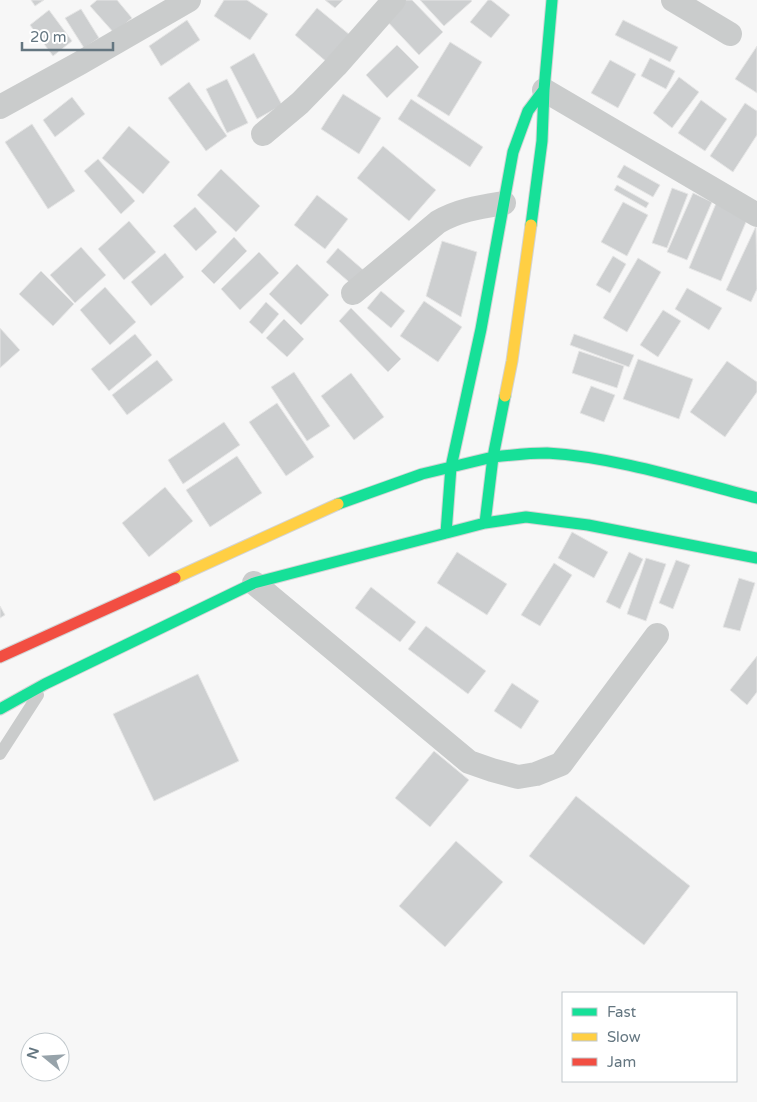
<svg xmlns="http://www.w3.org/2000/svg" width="757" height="1102" viewBox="0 0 757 1102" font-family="'Varela Round',sans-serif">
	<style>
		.building { fill: #cdcfd0; stroke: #e6e6e6 }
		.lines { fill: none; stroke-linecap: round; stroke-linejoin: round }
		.fast-casing { stroke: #d3d4d5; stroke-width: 13 }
		.slow-casing { stroke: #d3d4d5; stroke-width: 13 }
		.jam-casing { stroke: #d3d4d5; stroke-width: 13 }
		.lane { stroke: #cacccc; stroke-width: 12 }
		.street { stroke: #cacccc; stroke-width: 24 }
		.fast { stroke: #16e098; stroke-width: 11 }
		.slow { stroke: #ffcf43; stroke-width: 11 }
		.jam { stroke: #f24e42; stroke-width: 11 }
	</style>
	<rect width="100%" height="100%" fill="#f7f7f7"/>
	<path class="building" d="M31,0H44L35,6Z
		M97,0H117L132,18L114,33L90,6Z
		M224,0H247L268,14L250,40L214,16Z
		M325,0H343L335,8Z
		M404,0H412L443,32L419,55L384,18Z
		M420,0H471L472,1L444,26Z
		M488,0H491L510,15L491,38L470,22Z
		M317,8L350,35L328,63L295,35Z
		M81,9L99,38L84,48L65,18Z
		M49,10L72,41L53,56L30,25Z
		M187,20L200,40L161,66L149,46Z
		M623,20L678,47L670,62L615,35Z
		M450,42L482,62L449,116L417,96Z
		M397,45L419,67L387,98L366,75Z
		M757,46V93L735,79Z
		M254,53L282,105L257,119L230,67Z
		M650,58L675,71L666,89L641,76Z
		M610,60L636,74L618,108L591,93Z
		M679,77L699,92L672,128L653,113Z
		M227,79L248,123L227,133L206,89Z
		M189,82L227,136L206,151L168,98Z
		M343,94L381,118L359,154L321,129Z
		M72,97L85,114L55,137L43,120Z
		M411,99L483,147L470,167L398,119Z
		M701,100L727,119L705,151L678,133Z
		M745,103L757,111V135L733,172L710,156Z
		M32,124L75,191L48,209L5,142Z
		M129,126L170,162L143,194L102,158Z
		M383,146L436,190L409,221L357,178Z
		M98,159L135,201L121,214L84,171Z
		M624,165L660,185L653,197L617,177Z
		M221,169L260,206L236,232L197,195Z
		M617,185L649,203L646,208L614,190Z
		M672,188L688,194L667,248L652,243Z
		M693,193L712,202L687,260L667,252Z
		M317,195L348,219L325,249L294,225Z
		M717,201L749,215L721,281L689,268Z
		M623,202L648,215L627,256L601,242Z
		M195,207L217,232L196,251L173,226Z
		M129,221L156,252L124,280L98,249Z
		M756,226L757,289L751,302L726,290Z
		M234,237L247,251L214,284L201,271Z
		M442,241L477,252L461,317L426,296Z
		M81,247L106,275L75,303L50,275Z
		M338,248L368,274L356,288L326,262Z
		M259,252L279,273L240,310L221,289Z
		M165,253L184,277L151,306L131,282Z
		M613,256L626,264L610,293L596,285Z
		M638,258L661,272L627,332L603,318Z
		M297,264L329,295L301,325L269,294Z
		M41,271L74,304L53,326L19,294Z
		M105,287L136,322L110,345L80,310Z
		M687,288L722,308L709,330L675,309Z
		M381,291L405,311L391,328L367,308Z
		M424,301L462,327L438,362L400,336Z
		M266,302L279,314L262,334L249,322Z
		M351,308L401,359L388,372L339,321Z
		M663,310L681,321L658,357L640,345Z
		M284,319L304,339L287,357L266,338Z
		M0,328L20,350L0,368Z
		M135,334L152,355L109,391L91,369Z
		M574,334L634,355L629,367L570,345Z
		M579,351L624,366L617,388L572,373Z
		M638,359L693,379L679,419L623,399Z
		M157,360L173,380L127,415L112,395Z
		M727,361L757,382V392L725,437L690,412Z
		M294,372L330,426L307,441L271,387Z
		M351,373L384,417L354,440L321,396Z
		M591,386L615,395L604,422L580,413Z
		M277,403L314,457L286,476L249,422Z
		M224,422L240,445L183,484L168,460Z
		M237,456L262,493L210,527L186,490Z
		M165,487L193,521L149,557L122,523Z
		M572,532L608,552L594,578L558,558Z
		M457,552L507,584L487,615L437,583Z
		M629,552L643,559L620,609L606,602Z
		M646,558L666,564L646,621L627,614Z
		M676,560L690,565L673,609L659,603Z
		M554,563L572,575L540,626L521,615Z
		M739,578L755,583L740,631L723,627Z
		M371,587L416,622L400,642L355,608Z
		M0,606L5,615L0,618Z
		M426,626L486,671L468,694L408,649Z
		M757,656V692L747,705L730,690Z
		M198,674L239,761L154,801L113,714Z
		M512,683L539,701L521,729L494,711Z
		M434,751L469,780L430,827L395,798Z
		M576,796L690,886L644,945L529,856Z
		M456,841L503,882L445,947L399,906Z"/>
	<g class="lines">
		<g class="fast-casing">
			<path id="fast" d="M531,225L542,141L544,90L552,0
				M493,457C511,455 529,453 547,453C616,457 690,481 757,498
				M338,504L422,474L493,457
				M485,523L526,517L588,525L757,558
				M446,533L451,467L481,329L513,152L528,111L543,91
				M0,709L45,684L254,583L485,523L493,457L505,396"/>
		</g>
		<g class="slow-casing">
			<path id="slow" d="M505,396L512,361L531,225
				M175,578L338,504"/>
		</g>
		<g class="jam-casing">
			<path id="jam" d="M0,657L175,578"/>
		</g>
		<path class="lane" d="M0,754L38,695"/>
		<path class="street" d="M673,0L730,34
			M544,90L757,215
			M0,107L80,63L189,0
			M263,134L300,103L336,66L394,0
			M353,293L438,222C459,210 480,207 504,203
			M254,583L469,762L492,770L518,777L536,774L561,764L657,635"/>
		<use href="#fast" class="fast"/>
		<use href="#slow" class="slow"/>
		<use href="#jam" class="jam"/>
	</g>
	<rect x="562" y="992" width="175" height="90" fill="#ffffff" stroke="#c1c8cc"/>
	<rect x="572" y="1008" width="25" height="8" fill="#16e098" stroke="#c1c8cc"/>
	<text x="607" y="1017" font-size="15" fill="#647680">Fast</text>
	<rect x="572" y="1033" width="25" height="8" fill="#ffcf43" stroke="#c1c8cc"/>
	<text x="607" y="1042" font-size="15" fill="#647680">Slow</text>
	<rect x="572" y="1058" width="25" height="8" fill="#f24e42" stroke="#c1c8cc"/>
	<text x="607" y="1067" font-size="15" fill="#647680">Jam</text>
	<g transform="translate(45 1057) rotate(288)"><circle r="24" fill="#ffffff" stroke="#c1c8cc"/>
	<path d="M0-4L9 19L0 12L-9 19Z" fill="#97a3aa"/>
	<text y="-8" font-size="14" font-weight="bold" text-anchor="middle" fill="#647680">N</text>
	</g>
	<path d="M22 42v8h91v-8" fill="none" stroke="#647680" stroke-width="2.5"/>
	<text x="30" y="42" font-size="15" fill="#647680" stroke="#ffffff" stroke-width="4" paint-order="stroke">20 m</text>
</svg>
